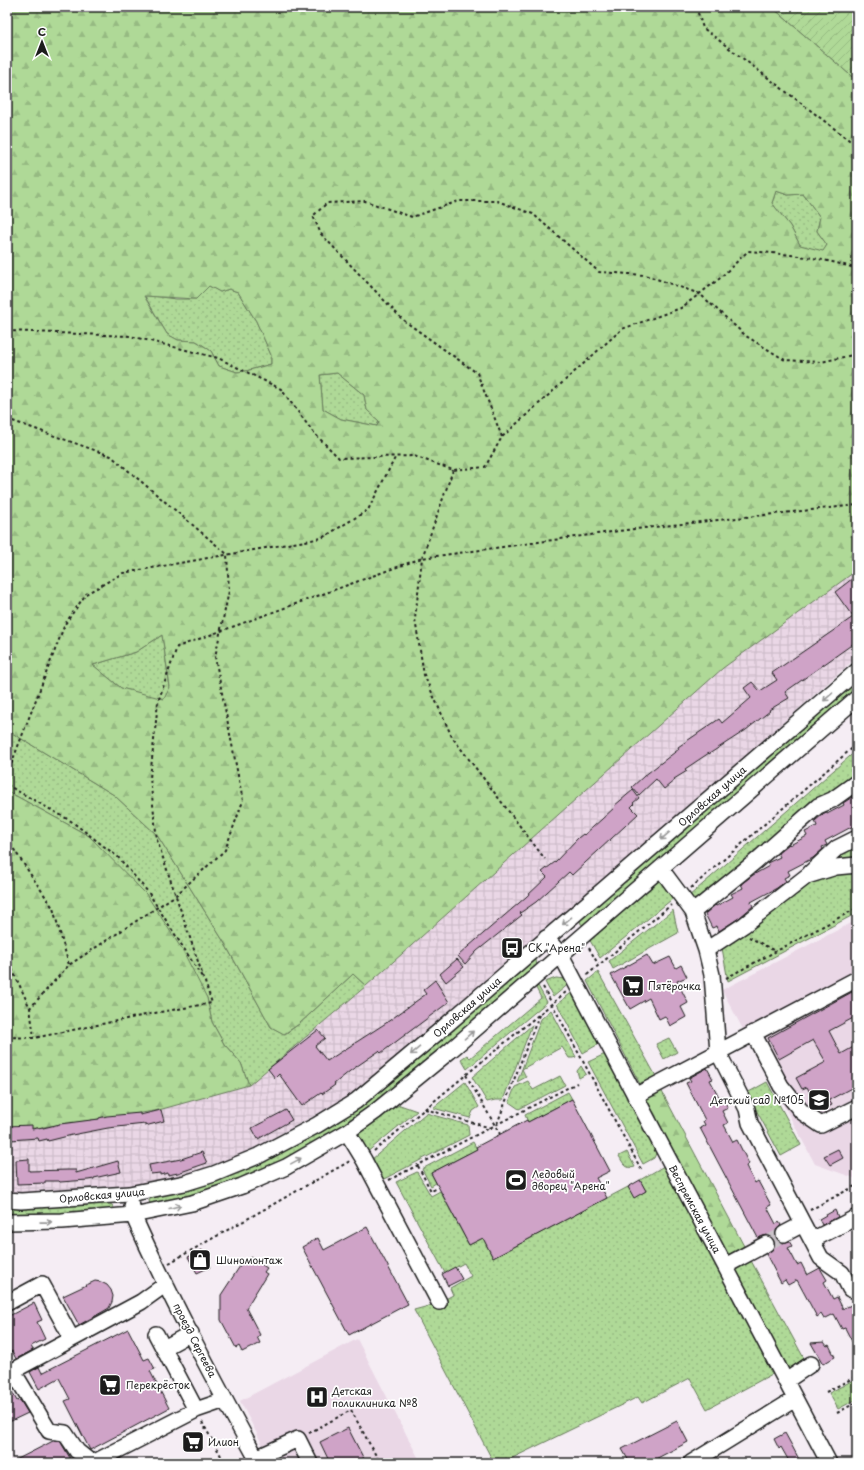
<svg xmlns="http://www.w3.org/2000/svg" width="864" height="1470" viewBox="0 0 864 1470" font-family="'Playpen Sans',sans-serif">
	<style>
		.built { fill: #ead7e6 }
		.industrial { fill: url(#industrial-grid) }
		.grass { fill: url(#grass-dots); stroke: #667a5a }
		.forest { fill: url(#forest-firs); stroke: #667a5a; fill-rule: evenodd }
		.garden { fill: url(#garden-furrows); stroke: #667a5a }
		.building { fill: #cfa3c7; stroke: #1c1c1c }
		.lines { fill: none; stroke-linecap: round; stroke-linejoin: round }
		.minor-tunnel { stroke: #cac3c9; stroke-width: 15; stroke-dasharray: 15 8; stroke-linecap: butt }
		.minor-casing { stroke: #1c1c1c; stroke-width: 18 }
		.path { stroke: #1c1c1c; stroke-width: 2; stroke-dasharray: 3 3; stroke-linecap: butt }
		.minor { stroke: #fff; stroke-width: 15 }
		.oneway { stroke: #999 }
		.labels { text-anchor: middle; stroke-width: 3.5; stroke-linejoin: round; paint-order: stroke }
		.street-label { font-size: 10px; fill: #1c1c1c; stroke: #fff }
		.poi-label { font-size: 10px; fill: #1c1c1c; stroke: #fff; text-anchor: start }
	</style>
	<defs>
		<pattern id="industrial-grid" width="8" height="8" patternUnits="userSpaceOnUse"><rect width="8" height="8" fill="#ead7e6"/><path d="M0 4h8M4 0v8" fill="none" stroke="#c8b8c5"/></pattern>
		<pattern id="grass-dots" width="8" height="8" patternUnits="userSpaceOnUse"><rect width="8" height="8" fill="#afd997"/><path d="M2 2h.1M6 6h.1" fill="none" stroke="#96ba82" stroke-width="1.8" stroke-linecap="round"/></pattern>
		<pattern id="forest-firs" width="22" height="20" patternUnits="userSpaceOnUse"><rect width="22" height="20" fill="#afd997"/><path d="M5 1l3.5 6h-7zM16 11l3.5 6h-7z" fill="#96ba82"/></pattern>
		<pattern id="garden-furrows" width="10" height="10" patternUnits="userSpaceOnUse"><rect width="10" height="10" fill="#afd997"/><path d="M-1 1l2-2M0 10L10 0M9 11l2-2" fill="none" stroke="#96ba82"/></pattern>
	</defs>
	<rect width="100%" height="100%" fill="#f5edf4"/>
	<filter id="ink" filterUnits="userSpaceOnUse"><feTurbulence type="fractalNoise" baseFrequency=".025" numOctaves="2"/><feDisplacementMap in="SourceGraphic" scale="8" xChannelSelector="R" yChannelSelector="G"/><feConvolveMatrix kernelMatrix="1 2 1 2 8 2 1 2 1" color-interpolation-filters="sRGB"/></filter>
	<g filter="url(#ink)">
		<path class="built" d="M857,920V1179L815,1164L722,990Z
			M357,1339L421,1463H272L240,1401Z"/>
		<path class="industrial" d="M857,570V657L549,930L432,1029L349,1097L241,1155L186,1174L132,1187L53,1192H7V1115L755,612L849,576Z"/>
		<path class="grass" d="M776,191L788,195L803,194L820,217L817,231L827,245L823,252L800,245L790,226L772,203Z
			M209,286L220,292L229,289L238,292L256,321L271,355V364L246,371L237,372L219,366L211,351L204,346L196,341L178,340L167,334L144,295L176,299H196Z
			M337,373L364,395L367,410L379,421L377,426L341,419L323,409L320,375Z
			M162,635L170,688L164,700L121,688L93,665L136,652Z
			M857,678V690L587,924L584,925L581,924L580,920L582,918Z
			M7,730L114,795L157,835L224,942L271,1027L285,1034L299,1024L353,974L366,986L249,1085L241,1063L224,1044L212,1022L207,998L89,836L7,791Z
			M857,750V775L694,906L688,897Z
			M857,844V862L820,868Z
			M857,870V913L728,981L722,948L809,881Z
			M661,874L676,896L600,958L588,937Z
			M673,910L678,933L613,969L609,961Z
			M532,960L536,961L537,966L431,1059L351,1123L283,1162L201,1194L150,1205L149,1200L152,1198C222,1182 286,1154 347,1115Z
			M598,972L657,1078L641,1086L587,981Z
			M556,978L566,979L570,983L553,997L545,982Z
			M538,986L547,1002L467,1069L461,1059L467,1055L470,1058L541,998L536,988Z
			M574,991L599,1039L597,1045L583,1053L557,1004Z
			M551,1010L576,1057L573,1058H569L562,1047L522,1069L526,1077L517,1082L541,1019Z
			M532,1025L503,1100H495L487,1102L472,1077Z
			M669,1038L677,1052L664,1059L656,1044Z
			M603,1055H607L657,1151L654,1158L643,1164L588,1062Z
			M581,1066L586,1074L579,1078L577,1071Z
			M560,1076L565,1085L519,1109L509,1102L515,1087L528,1081L533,1090Z
			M465,1082L479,1107L473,1111L470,1118L433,1108Z
			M767,1082L801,1145L781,1156L747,1093Z
			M568,1092L572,1099L528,1122L525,1115Z
			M400,1105L417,1111L366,1153L359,1139L360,1132L395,1107Z
			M426,1113L468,1125L469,1135L382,1180L371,1160Z
			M473,1142L477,1149L431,1173L436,1183L431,1186L422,1169Z
			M627,1152L635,1167C626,1170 623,1163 619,1156Z
			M664,1166L774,1373L707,1409L690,1378L642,1403L638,1397L502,1463H494L414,1310L436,1304L453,1295L450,1288L471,1276L464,1263L445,1273L396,1182L417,1172L431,1196L440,1191L469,1245L483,1238L493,1258L628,1187L635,1197L646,1191L640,1180Z
			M109,1203L113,1206V1209L63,1214L7,1215V1207L62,1206Z
			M749,1257L806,1362L788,1375L731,1267Z
			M857,1378V1399L838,1409L829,1393Z"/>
		<path class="forest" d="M7,7H772L857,81V570L723,668L366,986L353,974L299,1024L284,1034L271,1027L224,942L157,835L114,795L7,730ZM776,191L788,195L803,194L820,217L817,231L827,245L823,251L800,245L790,226L772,203ZM209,286L220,292L229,289L238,292L256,321L271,355V364L246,371L237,372L219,366L211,351L204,346L196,341L178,340L167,334L144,296L196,299ZM337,373L364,395L367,410L379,421L377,426L341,419L323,409L320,375ZM162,635L170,687L164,699L121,688L93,665L136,652Z
			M7,791L89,836L146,894L183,951L207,998L212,1022L224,1044L241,1063L249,1085L155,1111L37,1128L7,1129Z
			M660,1088L745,1248L727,1257L645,1096Z"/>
		<path class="garden" d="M772,7H857V81Z"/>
		<path class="building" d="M857,575V641L785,692L789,698L769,710L770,711L746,730L709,754V753L685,769L687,771L674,779L675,780L664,789L656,779L639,795L632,787L644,776L679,749L678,747L719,719L722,723L751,698L744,688L752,682L760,691L777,680L772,673L853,617L835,592Z
			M633,790L639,798L633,803L634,804L631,807L638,814L572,875L569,872L536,902L520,913L522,915L477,951L465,964L458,956L469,946L526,897L547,877L542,872L555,862L578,838L583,834L584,835L602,819L615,807L614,806Z
			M857,794V824L825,841L827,845L822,847L823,849L813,858L788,871L790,875L784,878L786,881L777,888L751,902L753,906L739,918L719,931L717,926L712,928L705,914L715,905L716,906L733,897L731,894L743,888L741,884L753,875L769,866L767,863L780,857L778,853L789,844L790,845L807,836L805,832L817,826L815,821L823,814L826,812L827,814L844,805L843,803Z
			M647,955L653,965L670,957L676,968L681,965L687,977L677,981L688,1003L681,1007L686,1017L670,1026L665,1016L659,1019L649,998L630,1009L611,975Z
			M457,959L464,967L446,982L440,974Z
			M435,980L449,1002L381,1053L379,1051L350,1071L334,1084L335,1085L322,1094L321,1093L302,1106L279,1074L275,1078L268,1069L318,1030L325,1038L315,1046L327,1061L386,1023L426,994L423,990Z
			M852,992L857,1002V1016L829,1031L841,1054L857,1045V1085L829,1100L832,1105L820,1111L807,1087L802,1089L796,1078L826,1062L813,1040L779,1059L768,1038Z
			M707,1068L713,1079L710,1080L719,1097L722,1096L728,1108L722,1111L728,1123L724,1125L733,1142L737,1140L749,1164L746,1166L750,1174L755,1183L758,1181L771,1205L767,1207L776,1224L779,1222L781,1225L776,1230L775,1234L776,1239L783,1243L789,1241L792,1246L788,1248L793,1257L797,1265L801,1263L807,1275L820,1268L827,1280L824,1282L833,1299L837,1297L843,1309L857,1302V1351L845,1328L842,1329L834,1314L824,1319L821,1314L817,1317L797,1280L788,1285L785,1280L781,1283L766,1254L774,1248V1240L771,1237L767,1235L758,1238L700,1128L705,1125L703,1121L705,1120L686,1083L691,1081L689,1078Z
			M572,1099L610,1171L596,1178L607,1198L493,1258L483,1238L469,1245L431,1173L477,1149L476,1147L527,1120L528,1122Z
			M161,1110L164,1121L145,1126V1124L108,1128L72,1135L48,1141L47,1139L39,1141L38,1138L10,1140L9,1138H7V1126L32,1125V1129L43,1127V1128L60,1124L99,1119V1118L107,1116L140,1113V1115Z
			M286,1110L292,1120L258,1139L252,1128Z
			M838,1149L843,1158L830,1165L824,1156Z
			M202,1152L207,1163L178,1173L168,1175V1173L160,1175V1173L151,1174L149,1165L181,1159Z
			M29,1159V1171L68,1170H76V1173L118,1161L121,1172L94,1178V1179L88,1180L60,1182L59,1181H45V1183L17,1184L16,1160Z
			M640,1180L646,1191L634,1198L628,1187Z
			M835,1210L838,1217L822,1225L819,1219Z
			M367,1227L408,1304L349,1335L302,1247L318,1238L324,1250Z
			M202,1250L210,1267L197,1273L188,1257Z
			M250,1257L267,1268L264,1272L267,1274L246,1308L260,1335L257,1337L260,1343L242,1352L239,1346L236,1348L221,1320V1295L244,1260L247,1261Z
			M455,1267L462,1279L448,1286L442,1274Z
			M95,1281L101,1282L107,1285L111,1290L113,1296L112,1302L109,1308L104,1311L79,1325L63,1296Z
			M34,1303L42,1320L37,1322L45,1339L31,1346L33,1350L16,1359L12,1351L7,1354V1317Z
			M128,1329L144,1360L149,1358L155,1369L150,1371L169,1408L90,1450L65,1401L70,1399L59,1378L39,1389L30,1372L39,1367L42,1373Z
			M824,1342L827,1346L829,1345L835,1357L823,1364L811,1343Z
			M7,1383L17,1401L20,1400L28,1413L7,1423Z
			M677,1421L688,1442L648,1463H630L622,1449Z
			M348,1428L366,1463H330L320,1442Z
			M785,1433L791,1444L801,1463H790L781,1447L779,1449L774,1439Z
			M53,1441H60L73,1463H10Z"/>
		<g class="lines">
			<path class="minor-tunnel" d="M766,1244L784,1234"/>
			<g class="minor-casing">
				<path id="minor" d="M661,869L693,912L706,950L712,975L718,1052L747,1109L750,1123L821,1258L842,1273L850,1289L857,1291
					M810,873L837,848L857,838
					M693,912L756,861L818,806L832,800L857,782
					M546,938L561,955L829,1463
					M706,950L744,925L807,876L836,867L857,865
					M753,1033L781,1086L802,1112L821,1125L857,1107
					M635,1096L857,979
					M347,1132L364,1160L439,1302
					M7,1200L21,1201L129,1194L185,1183L214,1174L258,1156L317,1125L356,1101L437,1033L857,671
					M132,1206L133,1215C171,1300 215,1382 259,1463
					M7,1222L62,1221L133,1215L192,1203L242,1186L286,1167L347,1132L375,1112L451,1050L857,698
					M784,1234L803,1224
					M812,1240L857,1217
					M725,1266L766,1244
					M7,1303L42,1284L72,1339
					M156,1334L196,1410
					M164,1348L191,1333
					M13,1371L49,1431L65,1433L77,1451L92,1463
					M7,1374L141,1302L166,1284
					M786,1381L811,1364
					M256,1458L298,1439L310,1463
					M93,1463L196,1410L225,1400
					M691,1463L795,1399"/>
			</g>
			<path class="path" d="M696,7L703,28L857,146
				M7,331L130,336L218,358L281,389L313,432L339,458L414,456L453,470L485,467L502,437L622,329L681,308L719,279L748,251C785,254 822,257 857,269
				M7,419L111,456L227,554L229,591L215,657L243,801L225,850L176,895L69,965L30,1008
				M502,437L477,373L403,320L321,234L313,216L327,203L365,201L412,217L459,201H497L533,214L599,272L645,275L700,294L746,336L785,360L821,362L857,354
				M453,470L422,558L415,619L424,675L452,737L545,859
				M7,775L65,624L86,594L123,573L322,538L368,510L396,456
				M7,785L71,821L118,857L148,892L202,977
				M7,839L53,908L69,965
				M691,888L857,744
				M749,937L775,951
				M589,948L598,964
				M7,958L30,1008L34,1037
				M587,975L671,905
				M726,978L857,908
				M543,987L642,1171
				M7,1037L34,1038L155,1013L212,1003L157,840L150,778L158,702L177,647L422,558L626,530L857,505
				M466,1075L500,1134
				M425,1109L491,1128
				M497,1124L539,1015
				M374,1151L566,992
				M418,1166L431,1191L438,1188
				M389,1180L577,1083
				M810,1210L857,1185
				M169,1263L350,1161
				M826,1392L857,1376
				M837,1413L857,1402
				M202,1422L225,1463
				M309,1433L351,1410L380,1463"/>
			<use href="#minor" class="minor"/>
		</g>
		<defs><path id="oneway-shaft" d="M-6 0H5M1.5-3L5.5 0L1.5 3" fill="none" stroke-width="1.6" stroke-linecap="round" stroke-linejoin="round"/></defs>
		<g class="oneway">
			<use href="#oneway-shaft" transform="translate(828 697) rotate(139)"/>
			<use href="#oneway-shaft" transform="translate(665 836) rotate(139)"/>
			<use href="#oneway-shaft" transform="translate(567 921) rotate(140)"/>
			<use href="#oneway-shaft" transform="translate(469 1035) rotate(-41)"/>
			<use href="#oneway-shaft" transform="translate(415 1051) rotate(140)"/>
			<use href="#oneway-shaft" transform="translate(296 1161) rotate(-29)"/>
			<use href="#oneway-shaft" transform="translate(175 1207) rotate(-14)"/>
			<use href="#oneway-shaft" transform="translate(46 1222) rotate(-1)"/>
		</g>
	</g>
	<defs>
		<g id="bus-square" transform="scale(1.15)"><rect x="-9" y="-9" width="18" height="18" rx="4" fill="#1c1c1c" stroke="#fff"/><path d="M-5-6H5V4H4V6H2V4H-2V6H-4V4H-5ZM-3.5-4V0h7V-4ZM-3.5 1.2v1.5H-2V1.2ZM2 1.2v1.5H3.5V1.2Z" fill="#fff"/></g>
		<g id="supermarket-square" transform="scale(1.15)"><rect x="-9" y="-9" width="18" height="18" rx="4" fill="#1c1c1c" stroke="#fff"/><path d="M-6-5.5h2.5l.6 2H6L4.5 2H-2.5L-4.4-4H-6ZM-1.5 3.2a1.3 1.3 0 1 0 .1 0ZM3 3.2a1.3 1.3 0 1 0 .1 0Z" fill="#fff"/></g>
		<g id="school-square" transform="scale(1.15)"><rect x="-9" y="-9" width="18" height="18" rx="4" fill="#1c1c1c" stroke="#fff"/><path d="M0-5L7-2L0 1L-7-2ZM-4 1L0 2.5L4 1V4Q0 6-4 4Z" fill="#fff"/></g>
		<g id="stadium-square" transform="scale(1.15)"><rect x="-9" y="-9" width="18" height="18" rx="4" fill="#1c1c1c" stroke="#fff"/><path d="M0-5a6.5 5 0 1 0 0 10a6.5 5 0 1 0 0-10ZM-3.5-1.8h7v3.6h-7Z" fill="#fff"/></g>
		<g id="shop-square" transform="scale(1.15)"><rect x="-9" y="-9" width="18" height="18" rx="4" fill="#1c1c1c" stroke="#fff"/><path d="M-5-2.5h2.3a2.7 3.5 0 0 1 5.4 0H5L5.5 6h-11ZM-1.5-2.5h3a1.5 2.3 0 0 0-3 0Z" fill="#fff"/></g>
		<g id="hospital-square" transform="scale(1.15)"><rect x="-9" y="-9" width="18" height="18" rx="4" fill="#1c1c1c" stroke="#fff"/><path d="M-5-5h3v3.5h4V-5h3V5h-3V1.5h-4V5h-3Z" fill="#fff"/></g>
	</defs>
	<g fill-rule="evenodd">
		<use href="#bus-square" x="512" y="948"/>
		<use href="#supermarket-square" x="633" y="986"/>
		<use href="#school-square" x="819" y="1100"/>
		<use href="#stadium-square" x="516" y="1180"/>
		<use href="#shop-square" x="200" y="1260"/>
		<use href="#supermarket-square" x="110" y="1385"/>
		<use href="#hospital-square" x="317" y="1397"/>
		<use href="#supermarket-square" x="193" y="1442"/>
	</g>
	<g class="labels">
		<g class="street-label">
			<text transform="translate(712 796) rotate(-41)" y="4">Орловская улица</text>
			<text transform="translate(467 1007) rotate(-41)" y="4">Орловская улица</text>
			<text transform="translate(102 1195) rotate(-5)" y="4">Орловская улица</text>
			<text transform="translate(695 1209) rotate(62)" y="4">Веспремская улица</text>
			<text transform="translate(195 1340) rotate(63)" y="4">проезд Сергеева</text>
		</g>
		<g class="poi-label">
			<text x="528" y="952">СК "Арена"</text>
			<text x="648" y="990">Пятёрочка</text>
			<text x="804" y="1104" text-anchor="end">Детский сад №105</text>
			<text x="532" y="1178">Ледовый<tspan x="532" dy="12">дворец "Арена"</tspan></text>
			<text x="216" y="1264">Шиномонтаж</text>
			<text x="126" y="1389">Перекрёсток</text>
			<text x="332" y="1395">Детская<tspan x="332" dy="12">поликлиника №8</tspan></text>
			<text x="208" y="1446">Илион</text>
		</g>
	</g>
	<rect width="864" height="1470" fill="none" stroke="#fff" stroke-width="24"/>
	<rect x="12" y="12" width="840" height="1446" fill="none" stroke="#1c1c1c" stroke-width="1.5" filter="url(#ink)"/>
	<g transform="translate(42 42)" stroke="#ffffff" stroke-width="3" paint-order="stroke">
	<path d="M0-3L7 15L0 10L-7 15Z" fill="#1c1c1c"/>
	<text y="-6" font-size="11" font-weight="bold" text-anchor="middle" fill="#1c1c1c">С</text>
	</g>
</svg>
